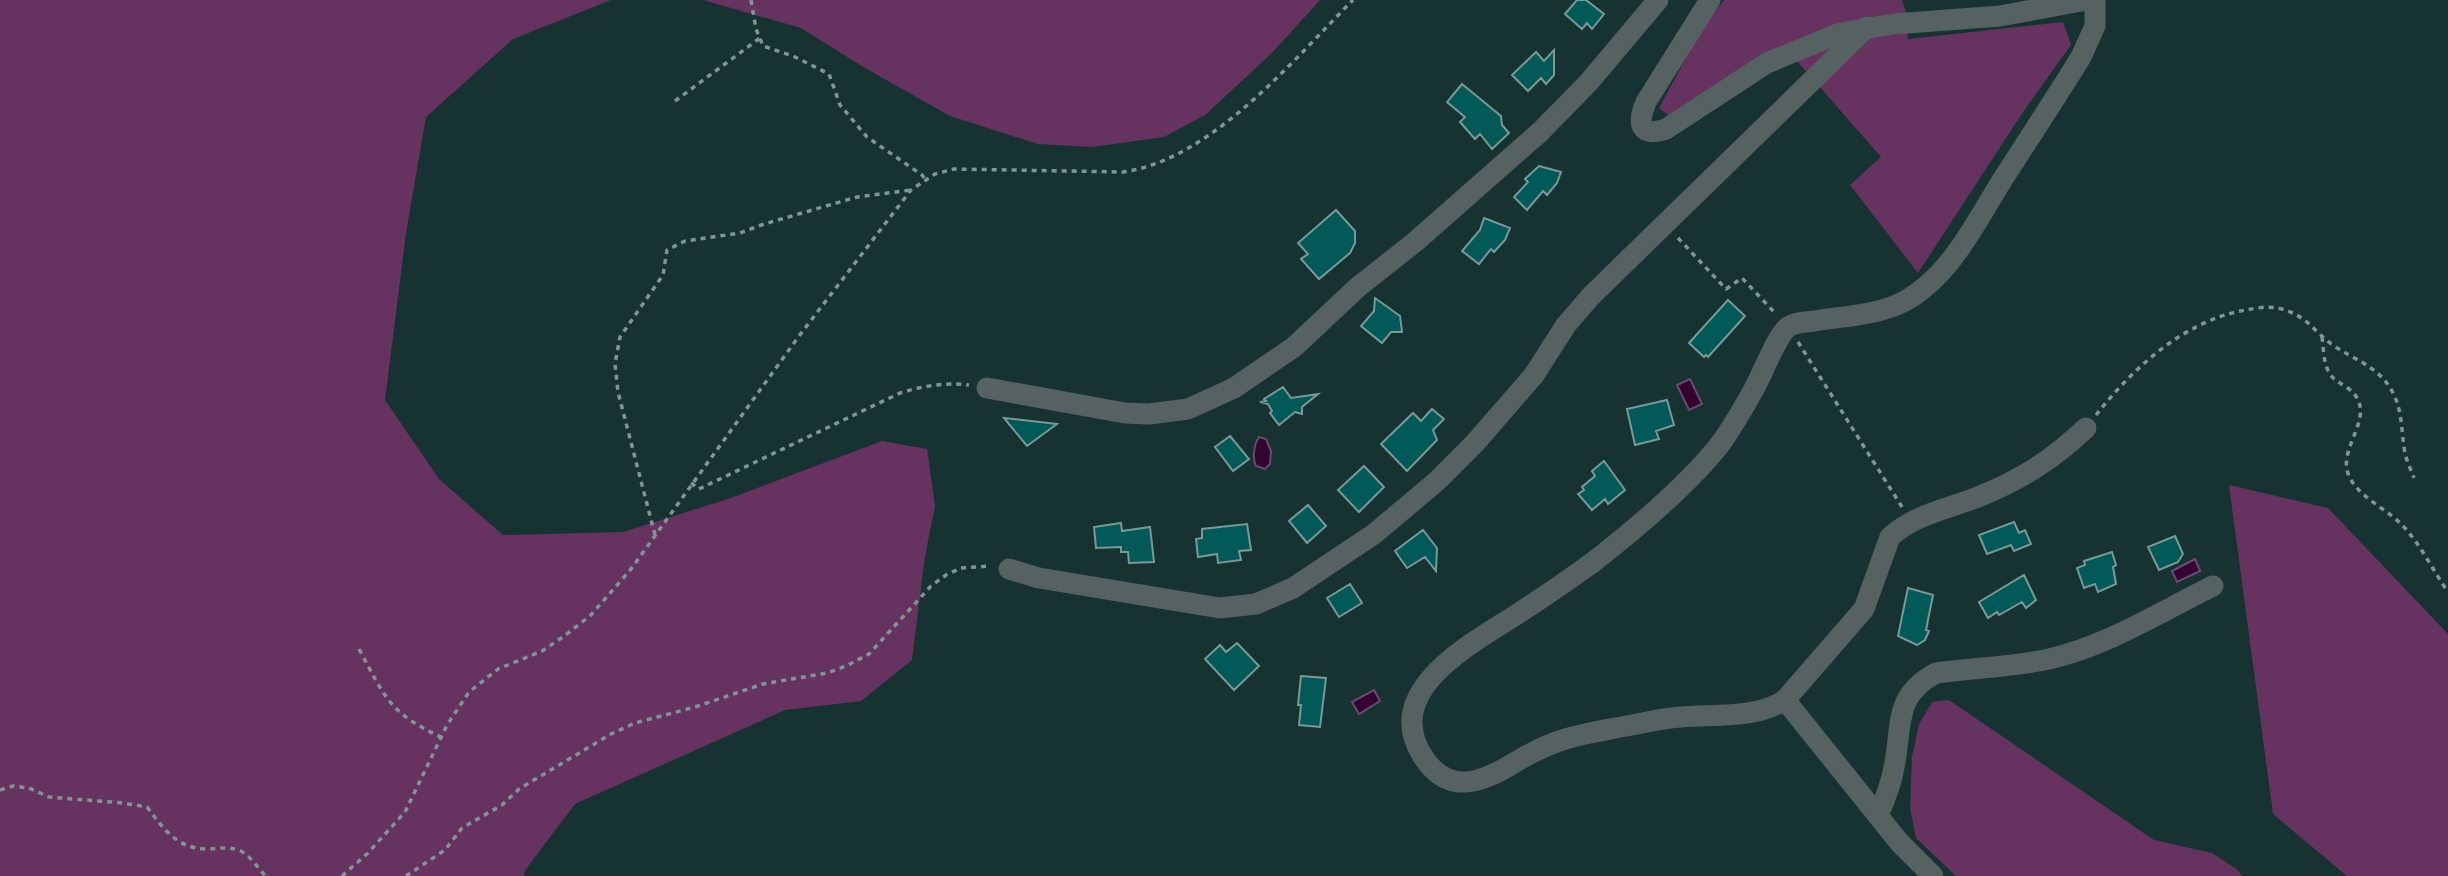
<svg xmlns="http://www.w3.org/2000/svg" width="2448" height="876" viewBox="0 0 2448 876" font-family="'Playfair Display',serif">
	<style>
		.green { fill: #663361 }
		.water { fill: #330331; stroke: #684c6c; stroke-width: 2 }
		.building { fill: #015a57; stroke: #799896; stroke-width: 2 }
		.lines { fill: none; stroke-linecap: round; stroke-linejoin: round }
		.path { stroke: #7f9694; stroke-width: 3.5; stroke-dasharray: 5 5; stroke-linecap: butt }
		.minor { stroke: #566262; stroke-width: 21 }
	</style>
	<rect width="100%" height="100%" fill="#163331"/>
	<path class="green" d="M0,0H611L513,39L426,117L406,233L385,400L439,479L503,535L623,532L731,498L882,441L927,449L935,506L925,556L912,660L861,701L785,710L575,804L526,869L524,876H0Z
		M703,0H1320L1273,52L1205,115L1164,137L1092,147L1038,144L950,116L865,68L801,28Z
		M1724,0H1902L1906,12L1908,39L2063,22L2071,45L2023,112L1918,273L1850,185L1881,157L1784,46L1669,116L1659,108L1701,30Z
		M2229,485L2328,508L2448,634V876H2347L2273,814Z
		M1949,700L2154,840L2212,853L2238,870L2242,876H1956L1916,838L1910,808L1912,757L1919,724L1932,702Z"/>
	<path class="water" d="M1690,379L1702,404L1689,410L1677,385Z
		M1259,437L1266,439L1271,451L1270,464L1265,469L1256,466C1252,459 1254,444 1259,437Z
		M2195,559L2200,571L2177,582L2172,571Z
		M1374,690L1380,701L1359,714L1352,702Z"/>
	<path class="building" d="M1577,0H1586L1604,14L1592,29L1587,23L1582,29L1565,14Z
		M1554,50V75L1546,84L1541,78L1528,91L1512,75L1536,52L1544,61Z
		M1462,84L1501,116L1502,125L1509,133L1492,149L1480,134L1475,139L1460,122L1465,117L1447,102Z
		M1539,166L1561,172L1557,183L1547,195L1543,191L1527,210L1514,197L1528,182L1525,179Z
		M1336,210L1355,231V243L1350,253L1319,279L1301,259L1308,254L1298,243Z
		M1484,218L1510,228L1505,240L1494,252L1491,249L1479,264L1462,251L1480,230Z
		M1375,298L1400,316L1402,332H1391L1382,343L1361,326L1374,311Z
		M1728,300L1745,316L1708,357L1706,355L1704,357L1689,343Z
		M1283,387L1291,398L1318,394L1302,407V414L1295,412L1279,425L1270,413L1272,411L1268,404L1260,402L1266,401L1264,399Z
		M1667,400L1674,425L1656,431L1659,439L1635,445L1627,409Z
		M1432,409L1444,419L1433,430L1437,440L1407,471L1381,444L1413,413L1421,421Z
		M1004,418L1057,424L1027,446Z
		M1230,436L1249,459L1233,471L1215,447Z
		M1604,461L1625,490L1608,504L1605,499L1592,510L1578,494L1584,490L1582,487L1595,476L1592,471Z
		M1364,466L1384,487L1359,512L1338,490Z
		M1308,505L1326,526L1307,543L1289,521Z
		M2014,522L2019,533L2025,530L2031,544L2014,551L2011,545L1987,554L1979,535Z
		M1121,523L1122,531L1150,527L1154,562L1129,563L1128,552H1121V547L1096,548L1094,527Z
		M1247,524L1251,550L1239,551L1241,560L1218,563L1217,554L1198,557L1196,539L1202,538V529Z
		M1423,530L1437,548L1436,571L1425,557L1407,568L1395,551Z
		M2175,536L2183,554L2178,562L2159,570L2148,547Z
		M2112,552L2116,565L2113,567L2116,584L2098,592L2095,584L2084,588L2077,568L2085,565L2084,561Z
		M2024,575L2036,600L2026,608L2022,602L1999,615L1997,612L1988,618L1979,602Z
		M1350,584L1362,603L1339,617L1327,598Z
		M1908,588L1933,595L1926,630L1929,631L1925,640L1917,645L1898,636Z
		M1237,643L1259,666L1234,690L1205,659L1220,645L1226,652Z
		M1301,676L1326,678L1320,727L1299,725L1301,705H1298Z"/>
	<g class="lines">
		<path class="path" d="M751,0L756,29L763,46L793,56L829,74L840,105L867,137L922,175L925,179
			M675,101L760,38
			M1678,238L1726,289L1742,278L1776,314
			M2322,337C2324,352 2323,372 2337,381C2344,386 2353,390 2357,398C2370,420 2342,446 2347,470C2353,494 2382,506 2399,522C2419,541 2432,569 2448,592
			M1798,342L1902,507
			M2096,415C2133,368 2185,320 2246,310C2256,308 2268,306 2278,308C2307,315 2312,330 2334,346C2355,360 2379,367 2392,391C2403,411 2401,432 2405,453C2407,462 2411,470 2414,478
			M691,483L699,489L900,393C923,386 945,382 969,385
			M655,535L618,392L615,364L620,337L663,275L667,250L685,241L740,233L761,225L857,197L911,190
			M359,649C385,697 389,713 441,737
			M0,790L13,786L29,788L49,797L123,803L147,807C164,829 176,848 206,849C218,849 227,846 238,850C250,854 257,868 266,876
			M342,876L368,853L405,812L447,725L469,692L498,669L542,651L563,637L591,615L631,569L799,336L911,190L935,174L954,169L1123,172C1211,160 1292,61 1353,0
			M406,876L445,850L462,828L502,805L519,789L611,734L635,723L695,707L763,684L827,673L846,666L869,654L931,586L946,575L961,568L991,566"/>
		<path class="minor" d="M1710,0L1646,102C1637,123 1639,138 1666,129L1767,63L1840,33L1894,24L2000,16L2087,0
			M987,388L1125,413L1149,414L1188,409L1234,388L1294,347L1358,287L1415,242L1540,132L1589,82L1658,0
			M2086,428C2052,460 2022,479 1978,497C1948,509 1915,514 1890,537L1864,609L1785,700C1755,719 1715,714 1681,717C1663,718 1644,723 1626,726C1583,734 1558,737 1519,760C1485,781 1449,799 1422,755C1382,690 1471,644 1516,615C1542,598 1567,581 1592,563C1633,531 1689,484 1721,443C1733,426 1744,407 1754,389C1762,375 1777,335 1788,327C1795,322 1807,322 1815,321C1844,316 1879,315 1905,301C1950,276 1975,224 2001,182C2028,140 2055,99 2081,57L2095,26V0
			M1009,569L1039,578L1220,608L1256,604L1293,588L1374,534L1437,481L1475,443L1534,375L1566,325L1591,296L1867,27
			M1785,700L1899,842L1933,876
			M1878,815C1886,798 1892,781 1895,762C1902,722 1895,695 1936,673C1973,668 2012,667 2049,659C2107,646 2160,612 2213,586"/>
	</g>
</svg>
